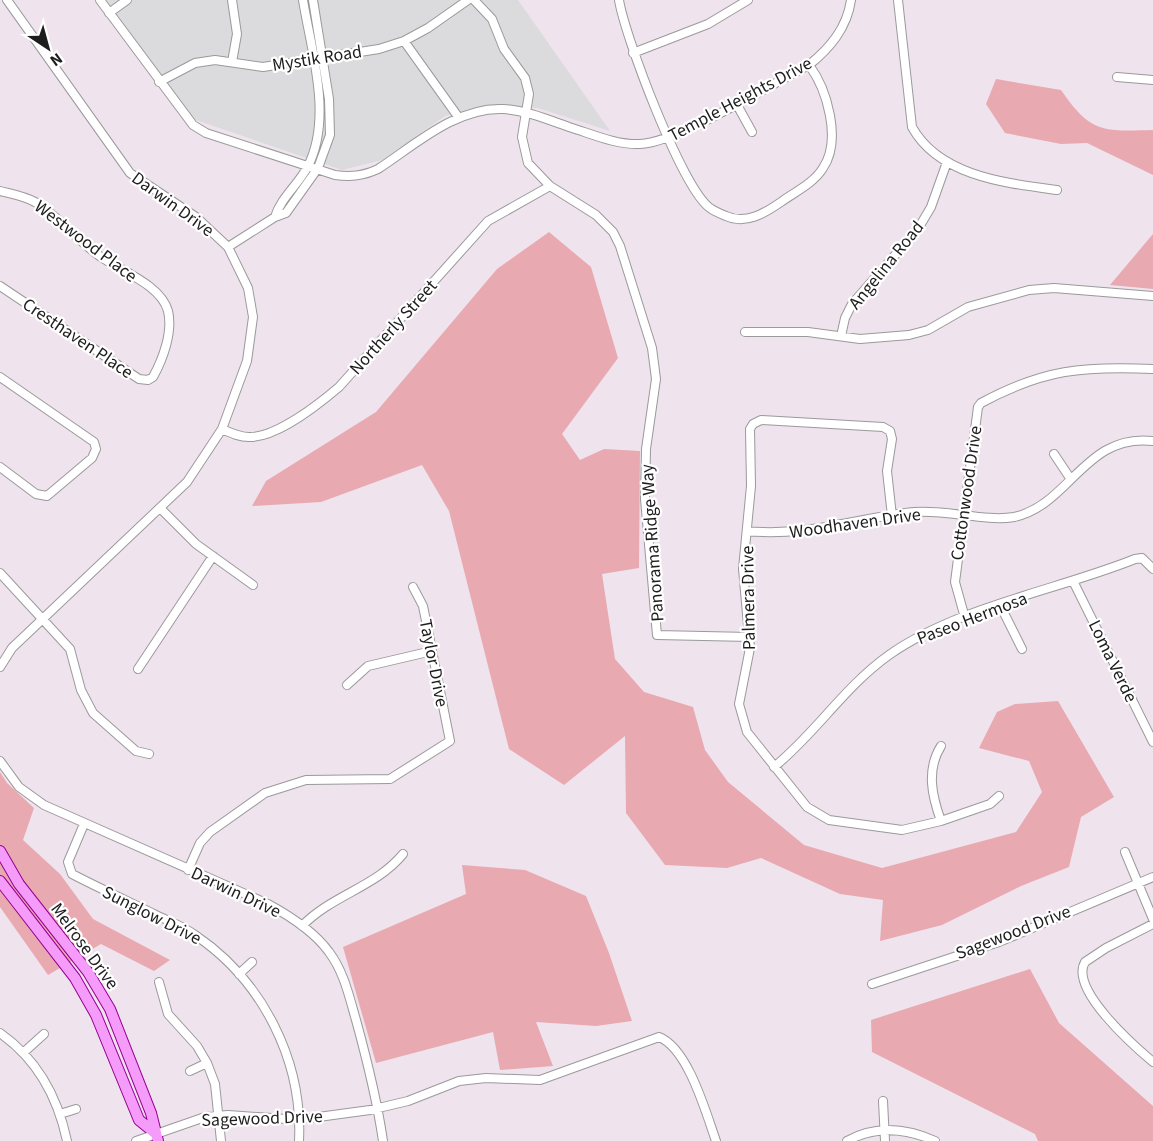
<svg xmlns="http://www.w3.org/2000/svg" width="1153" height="1141" viewBox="0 0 1153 1141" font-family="'Source Sans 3',sans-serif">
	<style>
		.residential { fill: #dbdadc }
		.grass { fill: #e9a9b1 }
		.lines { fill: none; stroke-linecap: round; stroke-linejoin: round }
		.minor-casing { stroke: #9a9a9a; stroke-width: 10 }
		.major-casing { stroke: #960190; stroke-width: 12 }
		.minor { stroke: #fff; stroke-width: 8 }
		.major { stroke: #f59cfb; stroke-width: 10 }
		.labels { text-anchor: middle; stroke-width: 4.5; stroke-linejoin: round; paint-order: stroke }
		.street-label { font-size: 18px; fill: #1d1d1d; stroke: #fff }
	</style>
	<rect width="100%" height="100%" fill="#efe3ee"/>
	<path class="residential" d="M107,0H518L610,131L538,108H476L445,116L382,160L342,170L193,119Z"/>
	<path class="grass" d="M996,79L1061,90C1091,134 1103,131 1153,130V175L1087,143L1061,144L1005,133L986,104Z
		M549,232L591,267L618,358L562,434L580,460L604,449L640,451L639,568L602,574L615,659L644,692L693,707L705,750L728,782L804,845L882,868L1016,832L1042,792L1029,761L979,748L997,712L1015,704L1058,701L1114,797L1081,817L1069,867L1021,886L942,925L880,941L883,900L840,894L761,858L727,868L665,865L626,813L625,736L564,785L509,749L449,511L422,465L321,502L252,506L266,481L376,412L497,269Z
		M1153,234V289L1110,285Z
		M0,772L7,783L34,808L23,840L60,874L93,919L170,960L154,971L101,944L48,975L0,907Z
		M462,865L525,870L586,896L609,953L632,1021L596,1026L536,1022L553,1066L500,1070L493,1032L376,1063L343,947L466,894Z
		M1030,969L1059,1023L1153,1106V1141H1038L1035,1134L872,1052L871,1020Z"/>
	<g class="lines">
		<g class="minor-casing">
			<path id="minor" d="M100,0L193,125L206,133L335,175C351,177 363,176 378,169C415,145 456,107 503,109C525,110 549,120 569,127C592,134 616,145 640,144C677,143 771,84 809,65C830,48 847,28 851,0
				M474,0L492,19L504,49L525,78L529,94L522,137L528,163L550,186L596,215L613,232L620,246L652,348L656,379L646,449L645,499L657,635L750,637
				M619,0C625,37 682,188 710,208C714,211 721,214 726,216C746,225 765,213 781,202C795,192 814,183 823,168C842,140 827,89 809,65
				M898,0L912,127C939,176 1005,183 1057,190
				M109,13L127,0
				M404,41L459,118
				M633,53L708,24L748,0
				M232,62L237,34L232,0
				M1117,77L1153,80
				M159,82L195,63L215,60L263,67L379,49L404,41L428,28L468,0
				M736,103L752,132
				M0,191C12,194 24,196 35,202C60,217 77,241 101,257C121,271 161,285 168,311C173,332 163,359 153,377L148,380L139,379L0,286
				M275,217C281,197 299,184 308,166C333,117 311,50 303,0
				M228,247L275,217L286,213L318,168L330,135L329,99L313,0
				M745,332H808L860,339L909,335L928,330L968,307L1029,290L1054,288L1153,296
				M841,336L845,318L852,304L918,229L931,207L947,162
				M0,377L94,442L96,449L92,458L47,496L36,494L0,467
				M222,429C231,433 239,437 249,437C276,438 319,404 339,387L488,221L550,186
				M1054,454L1070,478
				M161,509L196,544L253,585
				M892,516L887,471L892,439L890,431L883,427L761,420L753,424L750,429L751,486L743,569L750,648L739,704L747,732L807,807L829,820L902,830L941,821L990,804L999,796
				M747,531C808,537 855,518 914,512C946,509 985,522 1014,517C1070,505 1085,433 1153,441
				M0,573L70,649L81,690L93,713L136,751L149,754
				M1073,581L1153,742
				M1000,605L1022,649
				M965,618L955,582L978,407L981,403C1044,369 1083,366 1153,369
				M0,667L12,648L187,482L222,429L247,361L253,317L248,288L228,247L196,217L130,173L7,0
				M138,669L213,556
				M347,685L368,666L432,651
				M0,761L19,787L44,805L268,904C290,916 314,931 329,952C344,972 349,996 356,1020C367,1060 377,1100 383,1141
				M774,767C816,733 844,687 889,655C957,607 1058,590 1135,559L1142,558L1153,569
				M941,821C932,796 926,770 941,746
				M84,824L68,862L72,874C99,888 127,901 154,914C168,921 183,926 195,935C262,980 303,1060 299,1141
				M1125,852L1153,919
				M188,870L200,843L210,832L265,793L306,780L390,779L450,741L423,606L413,587
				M1153,924L1106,948L1085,962C1069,989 1134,1046 1153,1062
				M302,926C332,895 376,887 403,854
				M239,974L252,962
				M159,982L168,1014L197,1046L207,1063L215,1084L221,1141
				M872,984L999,942L1153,877
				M0,1033C37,1059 58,1098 67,1141
				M23,1053L44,1034
				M190,1071L207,1063
				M883,1101L885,1141
				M60,1114L76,1109
				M136,1141L205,1117L228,1115L286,1119L311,1118L370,1110L408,1101L459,1081L486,1078L540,1080L659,1037C688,1048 706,1113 716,1141
				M847,1141C876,1125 906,1128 935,1141"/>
		</g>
		<g class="major-casing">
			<path id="major" d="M0,851L19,884L88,972L110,1009L151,1113L158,1141
				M0,881L75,978L96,1015L139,1120L155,1133"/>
		</g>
		<use href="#minor" class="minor"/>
		<use href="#major" class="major"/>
	</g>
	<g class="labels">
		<g class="street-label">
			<text transform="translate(317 58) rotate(-9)" y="6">Mystik Road</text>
			<text transform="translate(740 99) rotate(-28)" y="6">Temple Heights Drive</text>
			<text transform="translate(173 204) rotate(36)" y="6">Darwin Drive</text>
			<text transform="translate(86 241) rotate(37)" y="6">Westwood Place</text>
			<text transform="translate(886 265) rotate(-51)" y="6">Angelina Road</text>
			<text transform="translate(393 327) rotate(-48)" y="6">Northerly Street</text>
			<text transform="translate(78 338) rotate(34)" y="6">Cresthaven Place</text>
			<text transform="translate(966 493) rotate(-82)" y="6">Cottonwood Drive</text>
			<text transform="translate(855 523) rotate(-8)" y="6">Woodhaven Drive</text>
			<text transform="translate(652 543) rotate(-94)" y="6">Panorama Ridge Way</text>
			<text transform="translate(748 598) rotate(-91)" y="6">Palmera Drive</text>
			<text transform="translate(972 618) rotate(-21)" y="6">Paseo Hermosa</text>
			<text transform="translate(1113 661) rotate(64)" y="6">Loma Verde</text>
			<text transform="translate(434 663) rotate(79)" y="6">Taylor Drive</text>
			<text transform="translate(236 892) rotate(25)" y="6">Darwin Drive</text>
			<text transform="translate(152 915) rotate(27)" y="6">Sunglow Drive</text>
			<text transform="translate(1013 932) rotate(-21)" y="6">Sagewood Drive</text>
			<text transform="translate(85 946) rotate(54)" y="6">Melrose Drive</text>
			<text transform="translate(262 1118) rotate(-2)" y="6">Sagewood Drive</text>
		</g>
	</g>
	<g transform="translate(48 48) rotate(144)" stroke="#ffffff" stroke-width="4.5" paint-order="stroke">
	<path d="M0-4.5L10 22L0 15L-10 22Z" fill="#1d1d1d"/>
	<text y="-9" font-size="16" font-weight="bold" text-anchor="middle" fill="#1d1d1d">N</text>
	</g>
</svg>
